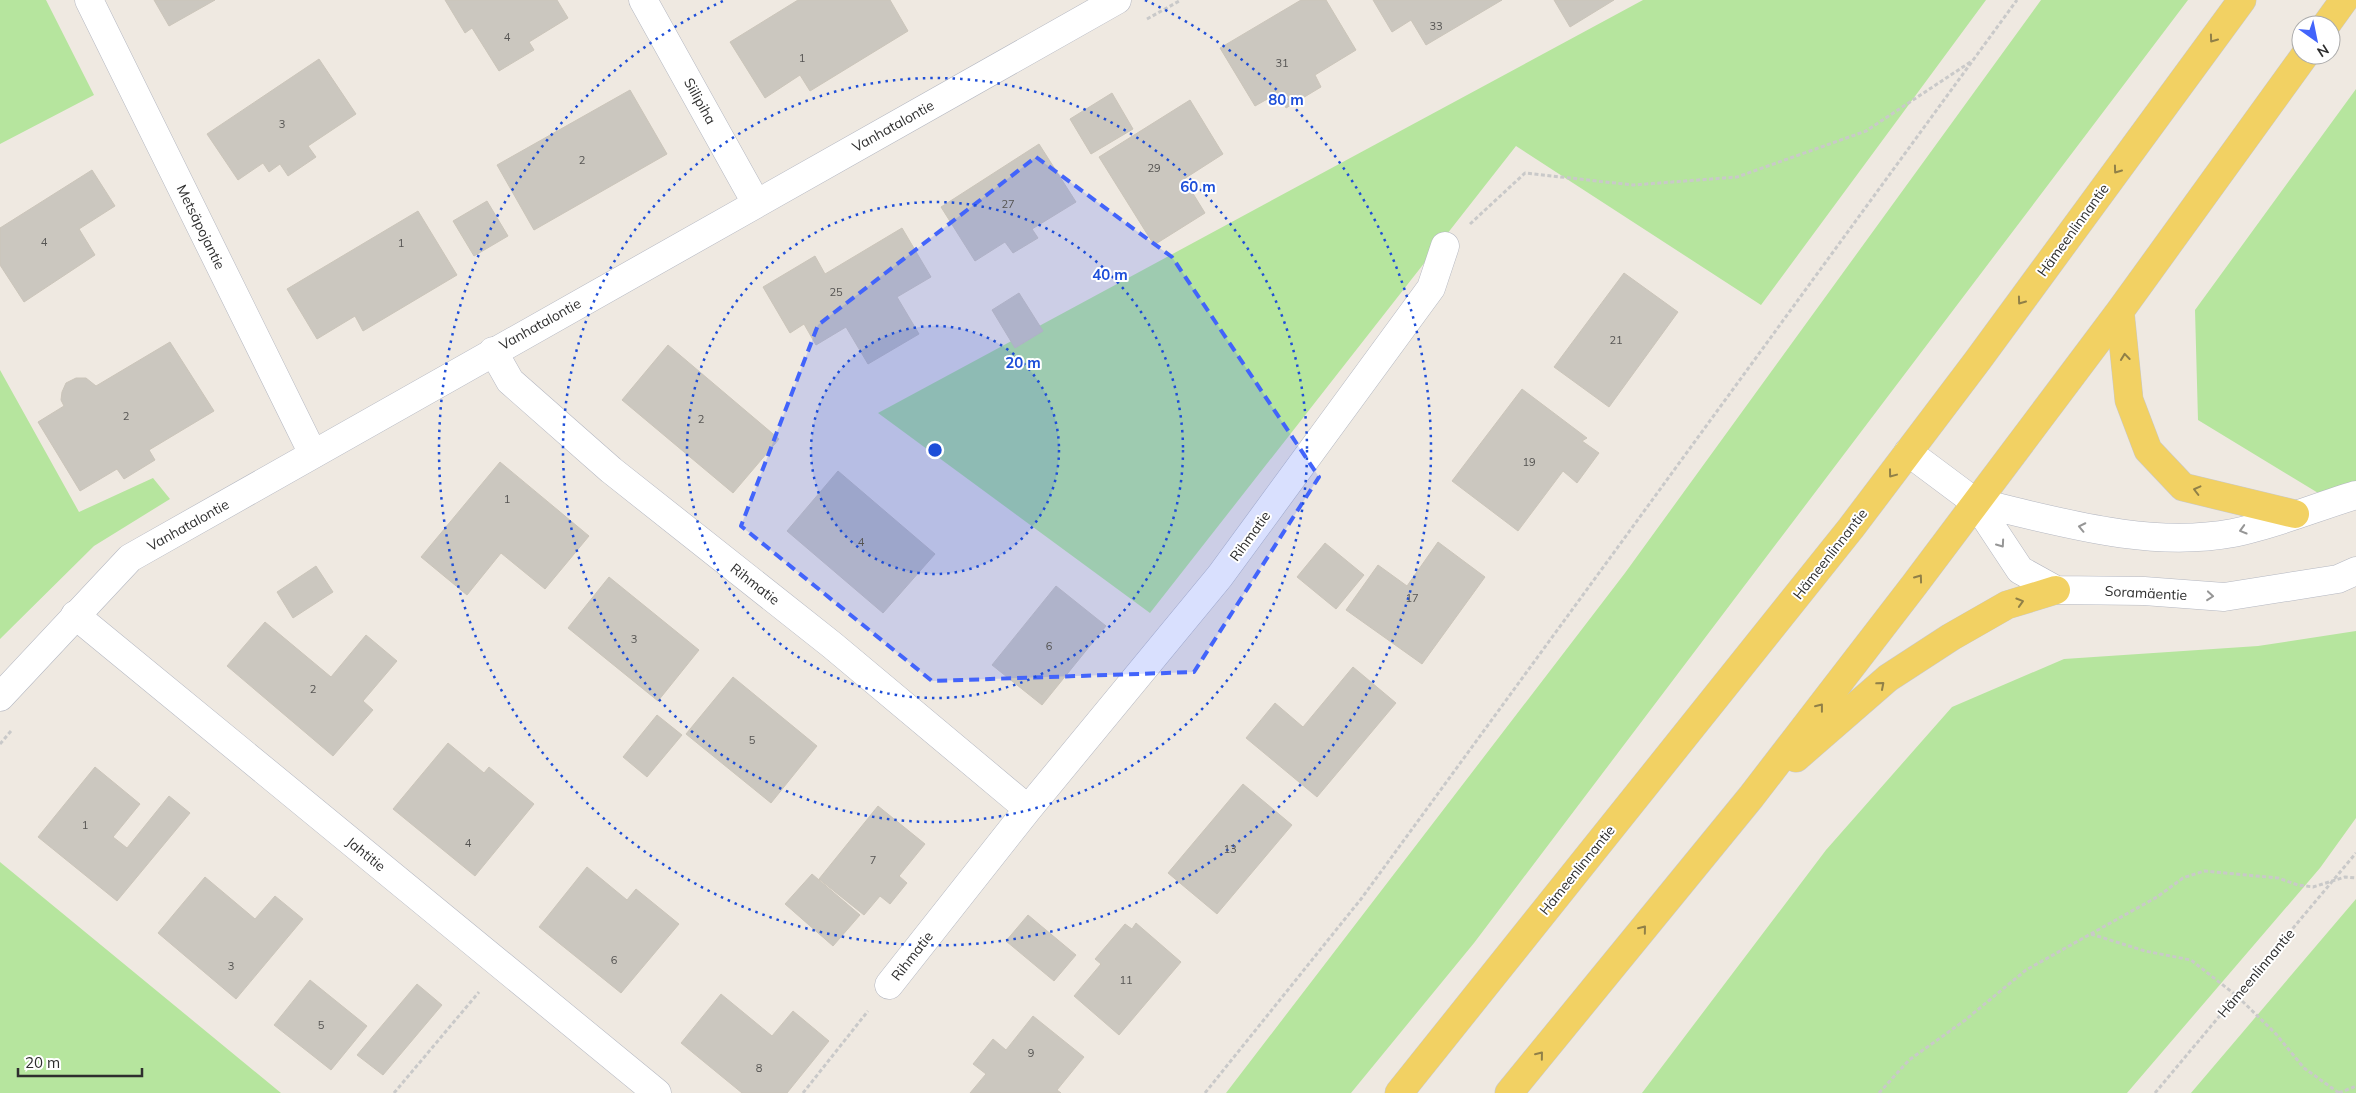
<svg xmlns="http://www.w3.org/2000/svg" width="2356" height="1093" viewBox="0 0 2356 1093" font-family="Mulish,sans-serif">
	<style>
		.green { fill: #b6e59e }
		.building { fill: #cbc7bf; stroke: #cbc5ba }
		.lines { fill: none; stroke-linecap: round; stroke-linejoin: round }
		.street-casing { stroke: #b4b7c1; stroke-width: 29 }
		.secondary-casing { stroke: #b4b7c1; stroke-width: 29 }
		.primary-casing { stroke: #c9c9c9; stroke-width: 29 }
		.path { stroke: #c9c9c9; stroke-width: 3; stroke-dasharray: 4 2.5; stroke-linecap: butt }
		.street { stroke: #fff; stroke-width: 28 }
		.secondary { stroke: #fff; stroke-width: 28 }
		.primary { stroke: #f2d163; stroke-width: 28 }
		.oneway { stroke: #908048 }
		.oneway2 { stroke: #969696 }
		.marked { fill: #4264fb; fill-opacity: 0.2; stroke: #4264fb; stroke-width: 4; stroke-dasharray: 10 6; stroke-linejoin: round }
		.ring { fill: none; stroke: #1d4ed8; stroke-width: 2.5; stroke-dasharray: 2.5 5 }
		.labels { text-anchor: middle; stroke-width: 4; stroke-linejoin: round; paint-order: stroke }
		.number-label { font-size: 11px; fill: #555452 }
		.street-label { font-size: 14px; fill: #2e2e2e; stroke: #fff }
		.centre { fill: #1d4ed8; stroke: #fff; stroke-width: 2.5 }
		.ring-label { font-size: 15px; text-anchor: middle; font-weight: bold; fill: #1d4ed8; stroke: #fff; stroke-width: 4; stroke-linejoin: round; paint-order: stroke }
	</style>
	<rect width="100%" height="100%" fill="#efe9e1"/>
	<path class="green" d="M0,0H46L94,95L0,144Z
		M1643,0H1986L1761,305L1516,146L1150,613L878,413Z
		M2041,0H2188L1474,943L1351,1093H1226L1625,573Z
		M2356,89V494L2333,502L2198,420L2195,310Z
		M0,370L79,512L153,478L170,499L94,546L0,639Z
		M2356,631V818L2320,868L2127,1093H1642L1826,850L1952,707L2064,659L2258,646Z
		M0,862L281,1093H0Z
		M2356,899V1093H2191Z"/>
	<path class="building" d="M154,0H215L169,26Z
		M445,0H557L568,18L529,42L534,50L499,71L472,28L465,33Z
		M798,0H890L908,31L810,91L800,75L765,98L730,42Z
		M1301,0H1326L1356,50L1315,75L1321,87L1286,108L1278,93L1255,106L1220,48Z
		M1373,0H1502L1426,45L1411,20L1392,32Z
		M1554,0H1614L1570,27Z
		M319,59L356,114L308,146L316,157L288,176L280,164L269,172L263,163L238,180L207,134Z
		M630,90L667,154L534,230L497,165Z
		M1112,93L1133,129L1091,154L1070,119Z
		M1190,100L1223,154L1184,179L1205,213L1154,245L1099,157Z
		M1039,144L1076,202L1032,229L1038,238L1013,253L1005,242L975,261L941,207Z
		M92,170L115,206L79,229L95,255L24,302L0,265V228Z
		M487,201L508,236L474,256L453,221Z
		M418,211L457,275L363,331L355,316L317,339L287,289Z
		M902,228L931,277L897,297L919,334L868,364L846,327L816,345L804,324L790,333L763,287L815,256L825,274Z
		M1624,273L1678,312L1609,407L1554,367Z
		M1019,293L1043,331L1015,348L992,310Z
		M170,342L214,411L149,450L155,460L124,479L117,469L80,491L38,422L64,406L61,400L62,392L66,383L76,378H86L96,386Z
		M668,345L779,439L733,493L622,400Z
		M1522,389L1587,438L1582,441L1599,453L1577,483L1563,471L1518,531L1452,481Z
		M500,462L589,536L545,589L501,553L467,595L421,557Z
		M838,471L935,554L883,613L787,531Z
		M1438,542L1485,577L1422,664L1346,610L1378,565L1407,586Z
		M1325,543L1364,575L1336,609L1297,577Z
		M316,566L333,592L293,618L277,592Z
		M609,577L699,650L658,701L568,628Z
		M1056,586L1106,626L1042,705L992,665Z
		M265,622L331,677L366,635L397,661L363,701L373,710L333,756L227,666Z
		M1353,667L1396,703L1317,797L1246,738L1275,703L1303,727Z
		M733,677L817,746L771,803L686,734Z
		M657,715L682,735L647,777L623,757Z
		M448,743L484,773L489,767L534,804L475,876L393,809Z
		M95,767L140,804L113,837L127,848L169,796L190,813L117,901L38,837Z
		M1243,784L1292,825L1217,914L1168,873Z
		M878,806L925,844L899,876L907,883L890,904L880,896L864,915L819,879Z
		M587,867L627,900L636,889L679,924L621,993L539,927Z
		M812,874L860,915L833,946L785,904Z
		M205,877L255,919L275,896L303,919L236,999L158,933Z
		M1028,915L1076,955L1054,981L1006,941Z
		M1136,923L1181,962L1119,1035L1074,996L1101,964L1095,959L1125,924L1132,929Z
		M310,980L367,1026L331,1070L274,1025Z
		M417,984L442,1005L383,1075L357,1055Z
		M721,994L772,1036L793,1011L829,1041L787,1093H742L681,1043Z
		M1033,1016L1084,1057L1057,1090L1061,1093H970L986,1074L973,1064L993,1039L1006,1050Z"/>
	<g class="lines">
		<g class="street-casing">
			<path id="street" d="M89,0L313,454
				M643,0L756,203
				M493,351L510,381L611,470L832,645L1028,809L889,985
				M75,615L657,1093
				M1028,809L1220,576L1431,288L1445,246"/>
		</g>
		<g class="secondary-casing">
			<path id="secondary" d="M1908,452L1975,502L2020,570L2056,590L2144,591L2224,597L2338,579L2356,571
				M1975,502C2058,521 2147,549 2233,533C2274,525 2316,507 2356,495
				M0,697L130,558L1117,0"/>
		</g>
		<g class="primary-casing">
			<path id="primary" d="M2326,25L2344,0
				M2120,311L2129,400L2148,450L2183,487L2295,514
				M1796,758L1888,678L1951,637L2007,605L2056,590
				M1399,1093L1851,528L1978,360L2242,0
				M1509,1093L1751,797L1915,584L2120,311L2305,55"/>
		</g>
		<path class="path" d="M1147,19L1181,0
			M1470,224L1525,173L1633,185L1737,177L1866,131L1972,61
			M0,744L11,731
			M2091,934L2145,951L2191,960L2237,996L2276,1034L2304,1068L2339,1093
			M394,1093L479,992
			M803,1093L868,1011
			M1205,1093L1361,899L2017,0
			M1879,1093L1909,1060L1964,1021L2026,970L2157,897L2183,878L2204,871L2278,878L2298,885L2313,887L2345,877L2356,878
			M2155,1093L2356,853
			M2339,1093L2356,1086"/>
		<use href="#street" class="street"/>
		<use href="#secondary" class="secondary"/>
		<use href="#primary" class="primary"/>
	</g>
	<defs><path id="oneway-chevron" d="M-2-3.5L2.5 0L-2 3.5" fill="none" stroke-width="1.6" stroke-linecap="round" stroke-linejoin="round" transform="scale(1.25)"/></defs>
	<g class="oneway">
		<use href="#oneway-chevron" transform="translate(2213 39) rotate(126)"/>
		<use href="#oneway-chevron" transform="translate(2117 170) rotate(126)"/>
		<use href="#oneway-chevron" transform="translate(2021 301) rotate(126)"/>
		<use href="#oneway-chevron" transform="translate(2125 357) rotate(-96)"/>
		<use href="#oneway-chevron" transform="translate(1892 474) rotate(127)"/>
		<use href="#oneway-chevron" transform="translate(2197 490) rotate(-166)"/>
		<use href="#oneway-chevron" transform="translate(1919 578) rotate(-54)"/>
		<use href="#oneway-chevron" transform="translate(2020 602) rotate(-17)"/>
		<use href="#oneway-chevron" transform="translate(1881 685) rotate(-41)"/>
		<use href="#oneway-chevron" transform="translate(1820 707) rotate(-52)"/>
		<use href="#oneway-chevron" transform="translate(1643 929) rotate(-51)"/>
		<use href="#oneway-chevron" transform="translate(1540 1055) rotate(-51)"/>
	</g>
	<g class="oneway2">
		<use href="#oneway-chevron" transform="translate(2082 527) rotate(-168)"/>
		<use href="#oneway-chevron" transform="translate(2243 530) rotate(164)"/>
		<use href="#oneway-chevron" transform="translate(2001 544) rotate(55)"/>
		<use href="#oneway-chevron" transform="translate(2210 596) rotate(5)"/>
	</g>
	<path class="marked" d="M1036,157L1172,257L1319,477L1194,672L932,681L741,526L818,325Z"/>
	<circle cx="935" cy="450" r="124" fill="#1d4ed8" fill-opacity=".12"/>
	<g class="ring">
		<circle cx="935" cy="450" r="124"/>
		<circle cx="935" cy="450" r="248"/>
		<circle cx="935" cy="450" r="372"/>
		<path d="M1145 0A496 496 0 1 1 725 0"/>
	</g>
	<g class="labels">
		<g class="number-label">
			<text x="1436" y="30">33</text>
			<text x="507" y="41">4</text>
			<text x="802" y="62">1</text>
			<text x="1282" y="67">31</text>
			<text x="282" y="128">3</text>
			<text x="582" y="164">2</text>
			<text x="1154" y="172">29</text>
			<text x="1008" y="208">27</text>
			<text x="44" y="246">4</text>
			<text x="401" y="247">1</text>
			<text x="836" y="296">25</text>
			<text x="1616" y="344">21</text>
			<text x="126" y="420">2</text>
			<text x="701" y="423">2</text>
			<text x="1529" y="466">19</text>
			<text x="507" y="503">1</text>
			<text x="861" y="546">4</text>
			<text x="1412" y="602">17</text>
			<text x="634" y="643">3</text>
			<text x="1049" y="650">6</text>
			<text x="313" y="693">2</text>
			<text x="752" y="744">5</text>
			<text x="85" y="829">1</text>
			<text x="468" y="847">4</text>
			<text x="1230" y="853">13</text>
			<text x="873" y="864">7</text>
			<text x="614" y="964">6</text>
			<text x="231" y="970">3</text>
			<text x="1126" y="984">11</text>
			<text x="321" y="1029">5</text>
			<text x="1031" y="1057">9</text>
			<text x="759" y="1072">8</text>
		</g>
		<g class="street-label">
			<text transform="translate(700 101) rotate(61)" y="5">Siilipiha</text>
			<text transform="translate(893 126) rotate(-29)" y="5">Vanhatalontie</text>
			<text transform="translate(201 227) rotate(64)" y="5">Metsäpojantie</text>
			<text transform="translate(2073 230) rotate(-54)" y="5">Hämeenlinnantie</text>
			<text transform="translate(540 324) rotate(-29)" y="5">Vanhatalontie</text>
			<text transform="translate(188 525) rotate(-29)" y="5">Vanhatalontie</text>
			<text transform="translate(1250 536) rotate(-54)" y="5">Rihmatie</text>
			<text transform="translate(1830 554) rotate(-52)" y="5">Hämeenlinnantie</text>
			<text transform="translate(755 584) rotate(38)" y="5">Rihmatie</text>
			<text transform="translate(2146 593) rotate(3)" y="5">Soramäentie</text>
			<text transform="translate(366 854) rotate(39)" y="5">Jahtitie</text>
			<text transform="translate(1577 870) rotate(-51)" y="5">Hämeenlinnantie</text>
			<text transform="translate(912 956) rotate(-52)" y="5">Rihmatie</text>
			<text transform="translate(2256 973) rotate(-50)" y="5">Hämeenlinnantie</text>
		</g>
	</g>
	<circle cx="935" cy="450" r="8" class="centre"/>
	<g class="ring-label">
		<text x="1286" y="105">80 m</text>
		<text x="1198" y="192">60 m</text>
		<text x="1110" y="280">40 m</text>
		<text x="1023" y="368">20 m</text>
	</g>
	<g transform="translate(2316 40) rotate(147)"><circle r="24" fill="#ffffff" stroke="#ababab"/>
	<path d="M0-4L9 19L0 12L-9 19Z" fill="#4264fb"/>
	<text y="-8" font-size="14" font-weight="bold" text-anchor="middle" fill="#2e2e2e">N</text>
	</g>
	<path d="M18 1068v8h124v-8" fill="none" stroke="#2e2e2e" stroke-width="2.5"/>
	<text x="25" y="1068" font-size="15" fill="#2e2e2e" stroke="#ffffff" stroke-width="4" paint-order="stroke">20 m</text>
</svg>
